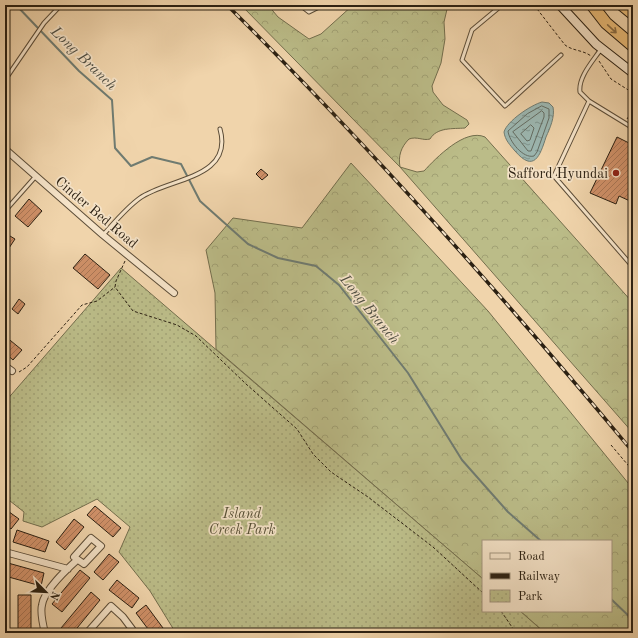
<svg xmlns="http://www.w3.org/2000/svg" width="638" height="638" viewBox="0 0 638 638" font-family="'Old Standard TT',serif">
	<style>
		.forest { fill: url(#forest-crowns); stroke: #736e4d }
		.park { fill: url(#park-dots); stroke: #736e4d }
		.water { fill: url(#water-ripples); stroke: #6f7b71 }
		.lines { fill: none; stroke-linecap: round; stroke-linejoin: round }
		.shore { stroke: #646c62; stroke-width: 1 }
		.stream { stroke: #6f7b71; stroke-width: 2 }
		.building { fill: url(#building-hatch); stroke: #2b2012 }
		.lane-casing { stroke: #5c4d38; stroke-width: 5 }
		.street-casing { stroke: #5c4d38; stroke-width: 8 }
		.secondary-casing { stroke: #2b2012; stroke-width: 10 }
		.highway-casing { stroke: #2b2012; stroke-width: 13 }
		.path { stroke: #2b2012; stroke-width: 1; stroke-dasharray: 3 2; stroke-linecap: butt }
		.lane { stroke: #f5e3c8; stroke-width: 3 }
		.street { stroke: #f5e3c8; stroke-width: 6 }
		.secondary { stroke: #f5e3c8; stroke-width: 8 }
		.highway { stroke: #e8ba76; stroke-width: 11 }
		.rail-casing { stroke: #2b2012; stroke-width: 3.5 }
		.rail { stroke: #f5e3c8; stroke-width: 2; stroke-dasharray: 6; stroke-linecap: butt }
		.oneway { stroke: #8a6d44 }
		.poi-dot { fill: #8f2418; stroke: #f5e3c8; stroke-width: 1.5 }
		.labels { text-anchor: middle; stroke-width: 3.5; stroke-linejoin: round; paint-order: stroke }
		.poi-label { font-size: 14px; fill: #2b2012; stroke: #f5e3c8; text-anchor: end }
		.street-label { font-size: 14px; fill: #2b2012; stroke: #f5e3c8 }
		.park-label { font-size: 14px; font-style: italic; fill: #564f35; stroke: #f5e3c8 }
		.water-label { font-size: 15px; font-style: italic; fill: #4d4d42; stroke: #f5e3c8 }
	</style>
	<defs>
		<pattern id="forest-crowns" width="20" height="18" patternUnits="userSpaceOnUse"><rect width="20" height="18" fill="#bbbc88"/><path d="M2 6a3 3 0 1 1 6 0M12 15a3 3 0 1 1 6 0" fill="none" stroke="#a1a174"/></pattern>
		<pattern id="park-dots" width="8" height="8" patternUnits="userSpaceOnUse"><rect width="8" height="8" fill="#bbbc88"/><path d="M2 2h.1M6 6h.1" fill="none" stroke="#a1a174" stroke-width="1.8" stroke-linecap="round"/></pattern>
		<pattern id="water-ripples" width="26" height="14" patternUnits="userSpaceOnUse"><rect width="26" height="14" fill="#9cb7b1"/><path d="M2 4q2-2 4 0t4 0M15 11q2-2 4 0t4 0" fill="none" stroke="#7f948f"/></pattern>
		<pattern id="building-hatch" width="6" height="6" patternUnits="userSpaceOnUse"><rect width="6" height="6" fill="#d09169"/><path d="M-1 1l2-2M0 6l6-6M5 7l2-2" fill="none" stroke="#a97655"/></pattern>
	</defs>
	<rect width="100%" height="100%" fill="#f0d4ab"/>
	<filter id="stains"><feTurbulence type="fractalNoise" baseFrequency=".005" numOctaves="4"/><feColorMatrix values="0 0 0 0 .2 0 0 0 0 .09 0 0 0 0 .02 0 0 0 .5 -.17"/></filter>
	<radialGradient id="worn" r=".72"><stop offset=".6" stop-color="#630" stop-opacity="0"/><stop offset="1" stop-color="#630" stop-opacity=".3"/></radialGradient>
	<path class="forest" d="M241,5H268L278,17L309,39L321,34L353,5H448L444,22L445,39L441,63L432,86L433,92L443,105L467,120L469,124L465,128C453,129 437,127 430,139C423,141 417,136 409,139C401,147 398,156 400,167L417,172L424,171C436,158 465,128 485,137L633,303V433L400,167Z
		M351,163L488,311L633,489V633H545L520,611H611V541H483V579L216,349L215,293L206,250L233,218L302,228Z"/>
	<path class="park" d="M121,268L483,579V611H520L545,633H172L174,630L150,591L119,552L130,527L97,499L42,527L23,521L24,512L5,497V402Z"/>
	<path class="water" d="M542,102L549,103L553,107C555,117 550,128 546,137C540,156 534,173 515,151C510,145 505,140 504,132C507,121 531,105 542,102Z"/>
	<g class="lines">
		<path class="shore" d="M542,106L549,109V118L537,152L534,156C523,159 509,141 508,131L527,114Z
			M542,111L544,113V117L531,151H528L513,132Z
			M531,125L534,128L530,140L527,141L521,134Z"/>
		<path class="stream" d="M16,5L79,71L112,100L115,148L131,166L152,157L181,164L200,201L248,244L278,258L316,266L339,285L408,373L462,460L508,512L541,541
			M611,599L633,620"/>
	</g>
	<path class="building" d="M617,137L633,145V195L630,201L619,196L616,204L590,193Z
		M261,169L268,175L262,180L256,174Z
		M29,199L42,211L28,227L15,216Z
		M5,233L15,239L5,254Z
		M85,254L110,275L98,289L73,268Z
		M19,299L25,304L18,314L12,309Z
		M5,336L22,350L13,360L5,353Z
		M95,506L121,528L113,537L87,515Z
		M5,509L19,519L11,529L5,525Z
		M74,519L84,527L65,550L56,542Z
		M17,530L49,541L45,552L13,542Z
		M109,554L119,562L103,580L94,572Z
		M8,563L44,573L41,586L5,576Z
		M80,570L90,578L62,612L52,604Z
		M117,580L139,598L132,608L109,590Z
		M91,592L100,600L73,633H68L61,628Z
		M18,595H31V633H18Z
		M146,605L163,628L156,633H151L136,613Z"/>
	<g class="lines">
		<g class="lane-casing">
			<path id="lane" d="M300,5L309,12L323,5
				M502,5L472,30L462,60L505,106L561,55
				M601,49C593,61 578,77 580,92L589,101L633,128
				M5,80L44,23L61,5
				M589,101L554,176L633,267
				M5,211L36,176
				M103,235C114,223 126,208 140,198C168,178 234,179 220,129"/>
		</g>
		<g class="street-casing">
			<path id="street" d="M5,149L103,235L174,293
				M5,366L12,371
				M91,538L101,546L84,564L74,557Z
				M5,540V544
				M5,552L68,569
				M45,633C43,625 40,613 42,605C44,590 66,570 77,560
				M87,633L111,606L123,617L132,629L124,633"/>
		</g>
		<g class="secondary-casing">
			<path id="secondary" d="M560,5L596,44L633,73"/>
		</g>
		<g class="highway-casing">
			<path id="highway" d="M592,5L606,23L633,46
				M622,5L633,14"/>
		</g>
		<path class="path" d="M534,5L565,45C573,51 583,50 591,56
			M599,61L611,79L633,93
			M627,119L633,110
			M125,261L116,281L115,287L133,311L177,325L196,336L246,384L297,429L313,454L331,472L368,497L433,547L483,593
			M19,372L27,367L82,305L97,301L115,287
			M611,445L633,471
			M501,611L516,633"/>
		<use href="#lane" class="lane"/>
		<use href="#street" class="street"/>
		<use href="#secondary" class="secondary"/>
		<use href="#highway" class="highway"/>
		<g class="rail-casing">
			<path id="rail" d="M227,5C370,147 504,297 633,452"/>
		</g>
		<use href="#rail" class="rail"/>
	</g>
	<defs><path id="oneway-shaft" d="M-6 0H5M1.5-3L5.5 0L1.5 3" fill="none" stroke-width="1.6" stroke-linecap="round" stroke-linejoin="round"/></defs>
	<use class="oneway" href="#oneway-shaft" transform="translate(612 29) rotate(43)"/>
	<circle class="poi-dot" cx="616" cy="173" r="4"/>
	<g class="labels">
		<g class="poi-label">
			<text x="608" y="178">Safford Hyundai</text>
		</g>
		<g class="street-label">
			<text transform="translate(97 212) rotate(40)" y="5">Cinder Bed Road</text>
		</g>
		<g class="park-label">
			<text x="242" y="518">Island<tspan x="242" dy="16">Creek Park</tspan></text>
		</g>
		<g class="water-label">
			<text transform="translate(84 58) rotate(44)" y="5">Long Branch</text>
			<text transform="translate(370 309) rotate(51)" y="5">Long Branch</text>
		</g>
	</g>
	<rect width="638" height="638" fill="none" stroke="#f0d4ab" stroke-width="20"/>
	<rect x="6" y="6" width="626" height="626" fill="none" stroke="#2b2012" stroke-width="2"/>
	<rect x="10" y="10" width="618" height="618" fill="none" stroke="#2b2012"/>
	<rect x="482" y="540" width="130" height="72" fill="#f5e3c8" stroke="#a4957f"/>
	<rect x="490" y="553" width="20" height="6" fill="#f5e3c8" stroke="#a4957f"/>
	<text x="518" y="560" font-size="12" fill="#2b2012">Road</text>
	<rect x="490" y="573" width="20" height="6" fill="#2b2012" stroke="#a4957f"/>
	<text x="518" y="580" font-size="12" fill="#2b2012">Railway</text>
	<rect x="490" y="590" width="20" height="12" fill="url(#park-dots)" stroke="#a4957f"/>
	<text x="518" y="600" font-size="12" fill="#2b2012">Park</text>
	<g transform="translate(46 592) rotate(114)" stroke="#f5e3c8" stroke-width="3" paint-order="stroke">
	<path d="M0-3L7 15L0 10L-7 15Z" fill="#2b2012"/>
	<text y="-6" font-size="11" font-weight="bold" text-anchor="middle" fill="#2b2012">N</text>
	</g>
	<rect width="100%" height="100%" filter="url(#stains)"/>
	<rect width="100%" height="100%" fill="url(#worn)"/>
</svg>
